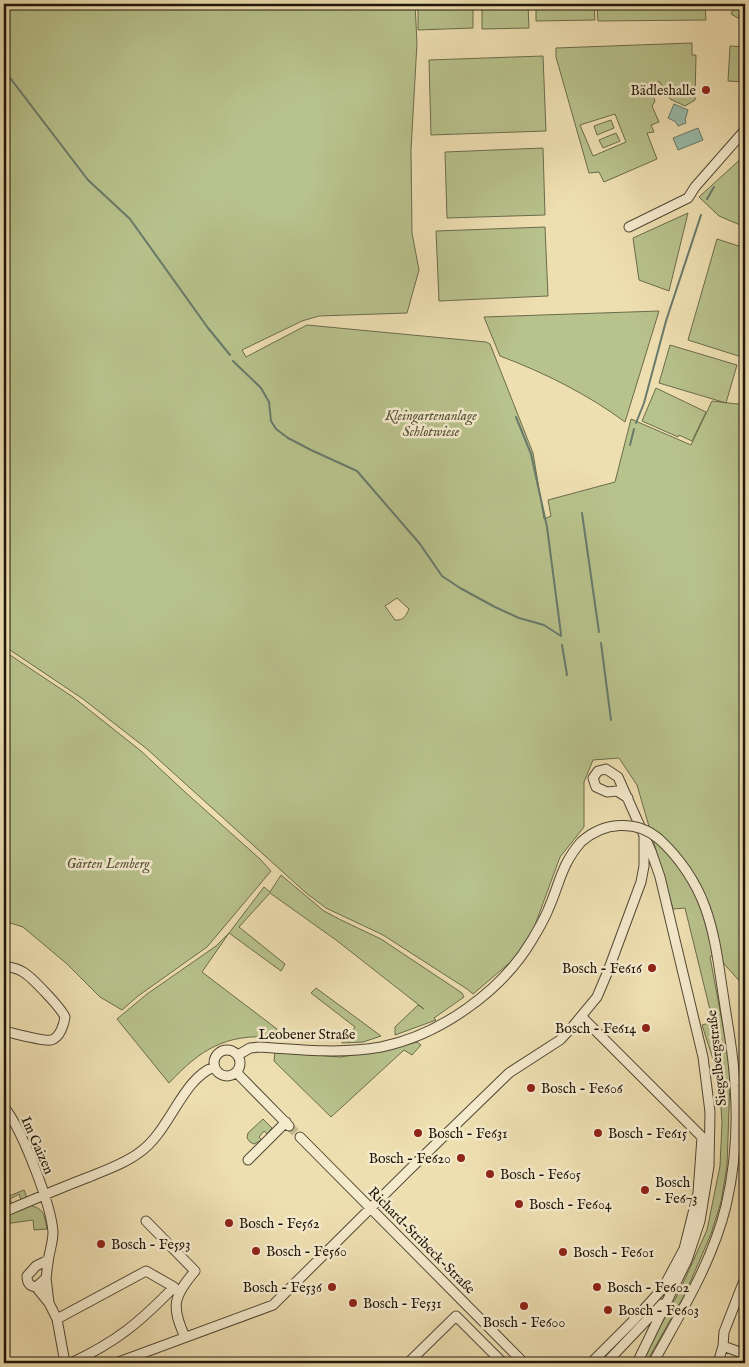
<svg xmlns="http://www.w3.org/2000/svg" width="749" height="1367" viewBox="0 0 749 1367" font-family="'IM FELL English',serif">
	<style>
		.green { fill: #b8c28c; stroke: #6b6c4b; fill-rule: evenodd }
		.water { fill: #99bdac; stroke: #687a6b }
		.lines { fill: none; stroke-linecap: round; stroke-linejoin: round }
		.stream { stroke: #687a6b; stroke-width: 2 }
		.minor-tunnel { stroke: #c4b790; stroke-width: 9; stroke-dasharray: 9 4.5; stroke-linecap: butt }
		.minor-casing { stroke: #524834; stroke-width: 11 }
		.minor { stroke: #f4eacc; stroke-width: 9 }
		.minor-bridge-casing { stroke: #524834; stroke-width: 11; stroke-linecap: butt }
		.minor-bridge { stroke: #f4eacc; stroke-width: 9 }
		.poi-dot { fill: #8f2418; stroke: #f4eacc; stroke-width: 2 }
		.labels { text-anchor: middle; stroke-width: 5; stroke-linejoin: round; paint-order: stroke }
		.poi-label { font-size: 14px; fill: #1e150a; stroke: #f4eacc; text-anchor: start }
		.park-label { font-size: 14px; font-style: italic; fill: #545238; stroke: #f4eacc }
		.street-label { font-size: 14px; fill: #1e150a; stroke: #f4eacc }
	</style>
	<rect width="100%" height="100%" fill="#eedfb1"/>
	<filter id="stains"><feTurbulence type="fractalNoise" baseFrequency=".004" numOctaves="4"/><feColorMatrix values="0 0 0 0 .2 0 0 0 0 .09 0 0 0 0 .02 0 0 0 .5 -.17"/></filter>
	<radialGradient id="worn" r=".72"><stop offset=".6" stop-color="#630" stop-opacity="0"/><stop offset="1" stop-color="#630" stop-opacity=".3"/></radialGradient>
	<path class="green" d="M4,4H415L417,43L411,150L412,233L419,270L407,313L319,316L302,321L242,350L246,357L307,325L486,342L490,344L533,453L544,519L551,516L548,500L615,482L631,419L691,445L712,401L737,404L745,401V987L715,954L710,957L728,1053L730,1080L727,1166L721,1202L711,1234L685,1294L646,1363H640L680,1290L707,1230L720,1166L722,1123L719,1078L702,1025L713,1022L685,908L673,909L637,785L619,758L593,760L584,782V827L560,857L531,936L513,960L473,994L467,989L383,935L326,908L306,893L147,749L83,699L4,646ZM397,598L409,609C406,615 404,621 395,620L385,606Z
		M418,4H473V28L418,30Z
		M528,4L529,28L482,29V5Z
		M536,4H594L595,20L536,21Z
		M597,4H705L706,20L598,21Z
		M736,4H745V22L731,14Z
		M692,43V55H696L695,100L685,106L670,99L659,81L651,90L655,101L652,106L659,122L651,125L654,132L647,133L657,159L604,182L599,172L589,173L556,57V48ZM615,114L626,142L593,156L580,125Z
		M730,46L745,47V82L728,81Z
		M543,56L546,131L431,135L429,60Z
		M611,120L614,128L597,135L594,126Z
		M616,133L620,141L603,148L599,140Z
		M543,148L545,215L447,218L445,152Z
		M745,155V227L719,216L699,197Z
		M688,213L669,291L639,280L633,238Z
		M545,227L548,296L439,301L436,231Z
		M717,239L745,248V358L688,340Z
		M659,311L625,422C589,395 543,372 500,356L484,317Z
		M670,345L737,365L726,403L659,383Z
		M656,388L706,412L692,441L679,435L678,437L642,421Z
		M4,651L73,697L141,751L185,792L260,859L271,871L207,947L138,996L122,1010L100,997L67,964L23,927L4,921Z
		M281,875L324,911L341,920L381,939L462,993L464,997L434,1018L436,1020L395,1035V1027L418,1005L424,1009L336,940L270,893L239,927L285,964L281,971L229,933L202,972L277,1029L273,1037C225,1034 201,1049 169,1083L117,1019L147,994L216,946L229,933L264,887L270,892Z
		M316,988L381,1036L363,1042L342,1043V1035L344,1034L353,1040L356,1035L352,1032L355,1027L311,993Z
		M417,1042L421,1045L412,1055L404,1050L331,1117L274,1061L275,1052L340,1057L380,1051Z
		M263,1119L272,1128L267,1134L264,1131L259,1137L262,1140L254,1144L250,1142L247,1138L248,1133Z
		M24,1190L27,1198L21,1200L19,1194L10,1199L12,1204L9,1205L6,1201H4V1198Z
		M29,1205C44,1209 44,1213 47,1229L34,1230L33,1220L4,1224V1215Z"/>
	<path class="water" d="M674,104L688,110L685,120L686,123L678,126L676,122L668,118Z
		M698,128L703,140L678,150L673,138Z"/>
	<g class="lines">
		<path class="stream" d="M4,70L88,180L130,219L208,328L230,355
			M707,199L714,187
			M233,361L261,388L269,402L271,421L276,429L288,438L311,450L357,471L420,544L442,576L460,588L495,607L519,618L544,625L561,636
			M516,417L531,454L547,527L561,634
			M636,423L644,403L666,321L701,215
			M630,445L634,429
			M582,513L599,632
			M601,643L611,720
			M562,645L567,675"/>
		<path class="minor-tunnel" d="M289,1126L300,1137"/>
		<g class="minor-casing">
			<path id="minor" d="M629,227L688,198L695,187L745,130
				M628,798L617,791L607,792L596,787L593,778L598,771L606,769L618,777L651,851L660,877L703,1057L710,1112L709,1166L700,1221L687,1260L637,1363
				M4,966C10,967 17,968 23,972C32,977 61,1008 65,1017C64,1024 60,1038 51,1040C44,1042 13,1033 4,1031
				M582,1017L702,1137L698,1193L684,1249L663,1288L634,1320L591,1363
				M214 1063a13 13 0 1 1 26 0a13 13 0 1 1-26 0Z
				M238,1055L250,1048L260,1047C299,1050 342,1054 381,1047C440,1035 502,991 532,940C538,930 544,920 548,910C560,883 561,865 581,842
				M236,1072L289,1126
				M4,1107C22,1129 51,1204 53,1232C53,1243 49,1252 48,1263C47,1268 47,1273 46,1278L36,1287C29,1286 27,1282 27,1276L36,1266L48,1260
				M300,1137L524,1363
				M248,1160L286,1122
				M4,1212C32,1200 60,1188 89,1177C106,1170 126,1163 140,1152C170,1131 182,1079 214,1067
				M146,1221L195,1271C173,1297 171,1306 185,1337
				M46,1278L49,1303
				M36,1287L49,1303L57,1319L65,1363
				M57,1319L146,1271L174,1287C139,1323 116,1342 71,1363
				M723,1346L745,1354
				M116,1363L273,1305L408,1171L509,1073L560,1040L573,1026L597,997L608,971L641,882L644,866V837
				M408,1363L456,1316L503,1363
				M606,1363L662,1304
				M653,1363C681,1312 712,1263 726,1206C735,1167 738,1126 735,1086C734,1057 728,1028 724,1000C719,969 716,937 705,907C696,882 679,857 659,839
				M718,1363L723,1346L724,1332L745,1278"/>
		</g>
		<use href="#minor" class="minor"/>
		<g class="minor-bridge-casing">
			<path id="minor-bridge" d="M581,842C603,822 636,819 659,839"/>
		</g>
		<use href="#minor-bridge" class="minor-bridge"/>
	</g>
	<g class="poi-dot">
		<circle cx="706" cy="90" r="5"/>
		<circle cx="652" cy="968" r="5"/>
		<circle cx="646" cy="1028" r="5"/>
		<circle cx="531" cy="1088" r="5"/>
		<circle cx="418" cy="1133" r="5"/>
		<circle cx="598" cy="1133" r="5"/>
		<circle cx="461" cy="1158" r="5"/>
		<circle cx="490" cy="1174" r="5"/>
		<circle cx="645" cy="1190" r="5"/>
		<circle cx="519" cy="1204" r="5"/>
		<circle cx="229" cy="1223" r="5"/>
		<circle cx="101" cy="1244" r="5"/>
		<circle cx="256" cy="1251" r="5"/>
		<circle cx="563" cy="1252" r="5"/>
		<circle cx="332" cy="1287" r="5"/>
		<circle cx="597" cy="1287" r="5"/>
		<circle cx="353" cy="1303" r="5"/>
		<circle cx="524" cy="1306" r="5"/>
		<circle cx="608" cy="1310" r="5"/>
	</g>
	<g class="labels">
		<g class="poi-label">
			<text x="696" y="95" text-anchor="end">Bädleshalle</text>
			<text x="642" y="973" text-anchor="end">Bosch - Fe616</text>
			<text x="636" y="1033" text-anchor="end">Bosch - Fe614</text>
			<text x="541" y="1093">Bosch - Fe606</text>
			<text x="428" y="1138">Bosch - Fe631</text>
			<text x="608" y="1138">Bosch - Fe615</text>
			<text x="451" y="1163" text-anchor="end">Bosch - Fe620</text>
			<text x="500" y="1179">Bosch - Fe605</text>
			<text x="655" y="1187">Bosch<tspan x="655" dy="16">- Fe673</tspan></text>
			<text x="529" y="1209">Bosch - Fe604</text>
			<text x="239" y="1228">Bosch - Fe562</text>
			<text x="111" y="1249">Bosch - Fe593</text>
			<text x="266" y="1256">Bosch - Fe560</text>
			<text x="573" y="1257">Bosch - Fe601</text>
			<text x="322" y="1292" text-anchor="end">Bosch - Fe536</text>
			<text x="607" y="1292">Bosch - Fe602</text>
			<text x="363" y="1308">Bosch - Fe531</text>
			<text x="618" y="1315">Bosch - Fe603</text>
			<text x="524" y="1327" text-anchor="middle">Bosch - Fe600</text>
		</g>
		<g class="park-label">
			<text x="431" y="420">Kleingartenanlage<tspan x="431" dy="16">Schlotwiese</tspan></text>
			<text x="108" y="868">Gärten Lemberg</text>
		</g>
		<g class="street-label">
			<text x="307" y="1039">Leobener Straße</text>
			<text transform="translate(716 1058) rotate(-96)" y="5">Siegelbergstraße</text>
			<text transform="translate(38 1145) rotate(66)" y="5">Im Gaizen</text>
			<text transform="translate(422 1240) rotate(45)" y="5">Richard-Stribeck-Straße</text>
		</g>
	</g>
	<rect width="749" height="1367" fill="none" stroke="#eedfb1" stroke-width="20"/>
	<rect x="5" y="5" width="739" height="1357" fill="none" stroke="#1e150a" stroke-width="2.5"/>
	<rect x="10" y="10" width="729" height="1347" fill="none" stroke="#1e150a"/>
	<rect width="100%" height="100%" filter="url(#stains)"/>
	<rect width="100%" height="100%" fill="url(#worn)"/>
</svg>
